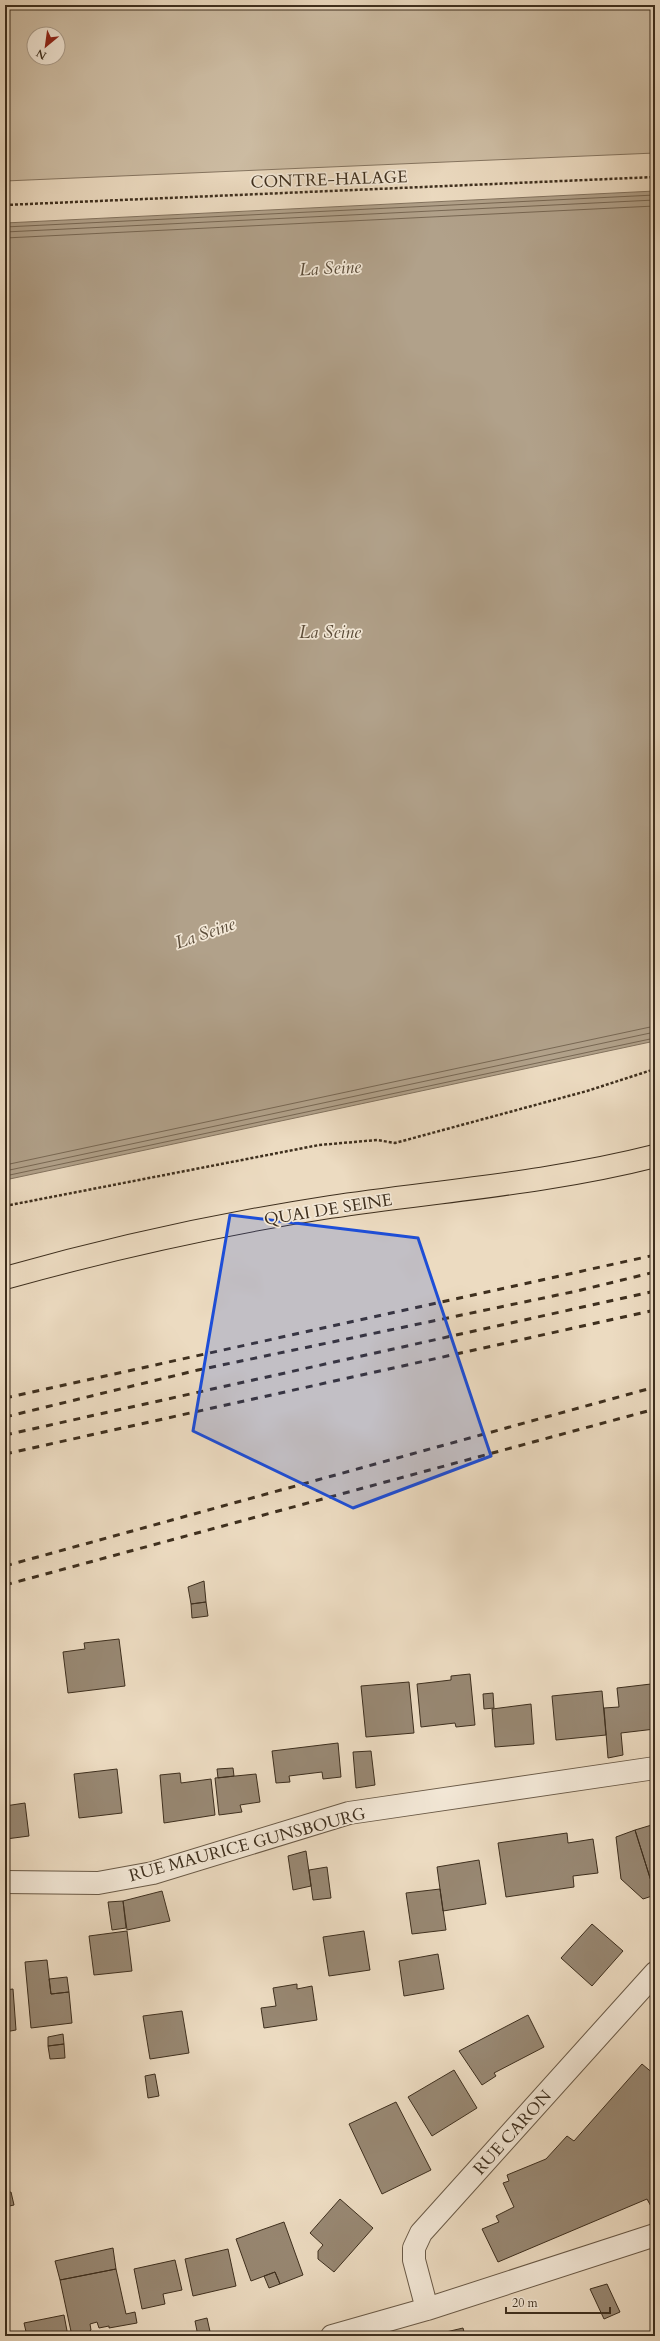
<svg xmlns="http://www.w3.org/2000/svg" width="660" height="2341" viewBox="0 0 660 2341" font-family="Cardo,serif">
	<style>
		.green { fill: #cebea5; stroke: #867662; fill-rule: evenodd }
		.water { fill: #b1a18a; stroke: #83735f }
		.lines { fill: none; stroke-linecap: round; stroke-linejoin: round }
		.shore { stroke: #786854; stroke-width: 1 }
		.building { fill: #988873; stroke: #3e2f1e }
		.minor-casing { stroke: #6a5a47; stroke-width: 24 }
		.major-casing { stroke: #3e2f1e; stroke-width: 24 }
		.path { stroke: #3e2f1e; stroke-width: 2.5; stroke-dasharray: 3 2; stroke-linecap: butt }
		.minor { stroke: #f3e8d7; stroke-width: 22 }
		.major { stroke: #ecdbc1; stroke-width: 22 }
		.rail { stroke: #3e2f1e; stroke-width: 3; stroke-dasharray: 7 7; stroke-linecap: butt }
		.marked { fill: #1d4ed8; fill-opacity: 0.2; stroke: #1d4ed8; stroke-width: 3; stroke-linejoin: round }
		.labels { text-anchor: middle; stroke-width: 3.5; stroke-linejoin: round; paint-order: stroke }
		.street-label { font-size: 17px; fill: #3e2f1e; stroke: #f3e8d7 }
		.water-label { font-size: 18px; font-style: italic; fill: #5b4c39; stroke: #f3e8d7 }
	</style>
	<rect width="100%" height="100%" fill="#ecdbc1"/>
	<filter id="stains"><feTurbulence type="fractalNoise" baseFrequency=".005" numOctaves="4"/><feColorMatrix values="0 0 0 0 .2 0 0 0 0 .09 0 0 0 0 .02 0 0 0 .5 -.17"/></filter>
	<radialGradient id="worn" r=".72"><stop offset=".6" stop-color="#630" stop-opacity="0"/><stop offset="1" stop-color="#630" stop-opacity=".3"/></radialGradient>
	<path class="green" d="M5,5H655V153L5,181ZM34,34H58V58H34Z"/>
	<path class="water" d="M655,191V1041L5,1180V223Z"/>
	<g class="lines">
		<path class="shore" d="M5,227L655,195
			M5,232L655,200
			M5,238L655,206
			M5,1165L655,1026
			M5,1171L655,1032
			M5,1176L655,1038"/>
	</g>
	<path class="building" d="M204,1581L206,1602L191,1604L188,1587Z
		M206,1602L208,1616L192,1618L191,1604Z
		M119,1639L125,1686L68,1693L63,1652L85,1649L84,1643Z
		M470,1674L475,1725L456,1727L455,1723L421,1727L417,1684L451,1680V1676Z
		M409,1682L414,1733L366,1737L361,1686Z
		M651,1684L655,1729L621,1733L623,1755L608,1758L604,1708L619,1707L617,1688Z
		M651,1684H655V1718Z
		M602,1691L606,1735L556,1740L552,1696Z
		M493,1693L494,1708L484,1709L483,1694Z
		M531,1704L534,1744L495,1747L492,1709Z
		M338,1743L341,1777L323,1779L322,1772L289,1776L290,1782L276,1783L272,1751Z
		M371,1751L375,1785L356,1788L353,1752Z
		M233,1768L234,1776L218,1778L217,1769Z
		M117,1769L122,1813L79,1818L74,1774Z
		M180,1773L181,1783L211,1779L215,1815L164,1823L160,1775Z
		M256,1774L260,1802L240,1805L242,1812L219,1815L215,1778Z
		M25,1803L29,1836L6,1839L5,1806Z
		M655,1824V1879L651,1881L635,1830Z
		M635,1830L651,1881L655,1879V1895L643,1899L621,1879L616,1837Z
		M567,1833L568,1843L593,1839L598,1873L573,1876L574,1887L506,1897L498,1843Z
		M306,1851L311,1886L293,1890L288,1856Z
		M479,1860L486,1904L443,1911L437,1867Z
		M327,1867L331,1898L313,1900L309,1870Z
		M440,1889L446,1930L412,1934L406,1893Z
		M162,1891L170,1921L127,1930L123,1901Z
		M123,1901L126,1928L112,1930L108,1902Z
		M592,1924L623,1951L592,1986L561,1958Z
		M127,1931L132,1971L94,1975L89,1936Z
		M364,1931L370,1970L329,1976L323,1937Z
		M438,1954L444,1989L404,1996L399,1961Z
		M47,1960L51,1994L69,1992L72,2023L31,2028L25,1962Z
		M67,1977L69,1992L51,1994L49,1979Z
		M297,1984V1989L312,1986L317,2020L264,2028L261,2008L276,2006L273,1988Z
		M13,1989L16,2030L5,2032V1990Z
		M182,2011L189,2053L150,2059L143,2016Z
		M528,2015L544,2047L494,2073L496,2076L482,2085L459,2051Z
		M63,2034L64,2044L48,2046V2037Z
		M64,2044L65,2058L50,2059L48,2046Z
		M642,2064L655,2075V2208L653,2210L647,2199L498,2262L482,2229L499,2222L496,2216L514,2207L503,2183L509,2181L507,2175L546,2159L567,2136L574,2141Z
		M454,2070L477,2108L432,2136L408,2097Z
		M155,2074L159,2096L148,2098L145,2076Z
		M396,2102L431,2170L382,2194L349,2124Z
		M11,2192L14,2205L5,2207V2193Z
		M340,2199L373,2228L334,2272L318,2259V2251L323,2245L310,2233Z
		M284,2222L303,2275L280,2284L275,2272L251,2281L236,2239Z
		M113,2248L116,2269L60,2280L55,2261Z
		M228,2249L236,2286L193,2296L185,2259Z
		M175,2260L182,2290L163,2294L165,2304L142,2309L134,2269Z
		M116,2269L126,2314L135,2312L137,2323L109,2328V2326L99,2328L97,2322L90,2324L91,2330L85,2335L72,2336L60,2280Z
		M275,2272L280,2284L269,2288L264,2276Z
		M607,2284L620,2312L604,2319L590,2289Z
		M64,2315L68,2336H27L24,2323Z
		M207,2318L211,2336H198L195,2321Z
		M463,2328L465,2336H447L446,2332Z
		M446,2332L447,2336H435Z"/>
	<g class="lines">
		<g class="minor-casing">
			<path id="minor" d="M5,1882L98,1883L153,1873L349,1813L655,1768
				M427,2309L414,2260V2248L421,2233L655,1973
				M332,2336L427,2309L655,2235"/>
		</g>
		<g class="major-casing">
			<path id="major" d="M5,1278C112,1248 220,1224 330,1207C438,1191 549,1183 655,1156"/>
		</g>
		<path class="path" d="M5,205L655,177
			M5,1206L319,1145L377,1140L395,1143L587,1091L655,1069"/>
		<use href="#minor" class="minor"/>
		<use href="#major" class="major"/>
		<path class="rail" d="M5,1398L655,1255
			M5,1417L198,1370L577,1291L655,1272
			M5,1435L655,1291
			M5,1454L655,1310
			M5,1566L655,1387
			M5,1585L655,1409"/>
	</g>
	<path class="marked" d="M230,1215L418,1238L491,1456L353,1508L193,1431Z"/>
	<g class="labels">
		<g class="street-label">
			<text transform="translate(329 179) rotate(-2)" y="6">CONTRE-HALAGE</text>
			<text transform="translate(328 1209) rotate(-9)" y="6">QUAI DE SEINE</text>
			<text transform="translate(247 1844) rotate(-15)" y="6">RUE MAURICE GUNSBOURG</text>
			<text transform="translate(512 2132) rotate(-48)" y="6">RUE CARON</text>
		</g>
		<g class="water-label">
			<text transform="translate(330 268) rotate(-3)" y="6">La Seine</text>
			<text x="330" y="638">La Seine</text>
			<text transform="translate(205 933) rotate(-19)" y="6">La Seine</text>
		</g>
	</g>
	<rect width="660" height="2341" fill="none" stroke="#ecdbc1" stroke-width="20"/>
	<rect x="6" y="6" width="648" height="2329" fill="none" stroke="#3e2f1e" stroke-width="2"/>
	<rect x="10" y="10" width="640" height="2321" fill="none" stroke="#3e2f1e"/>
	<g transform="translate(46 46) rotate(209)"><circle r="19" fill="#f3e8d7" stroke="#ab9e8d"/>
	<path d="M0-3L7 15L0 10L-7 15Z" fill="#8f2418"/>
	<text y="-6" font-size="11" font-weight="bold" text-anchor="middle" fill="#3e2f1e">N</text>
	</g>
	<path d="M506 2307v6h104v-6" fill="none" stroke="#3e2f1e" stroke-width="2"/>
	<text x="512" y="2307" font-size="12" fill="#3e2f1e" stroke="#f3e8d7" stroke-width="3" paint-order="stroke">20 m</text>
	<rect width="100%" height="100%" filter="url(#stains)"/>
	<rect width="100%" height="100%" fill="url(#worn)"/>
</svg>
